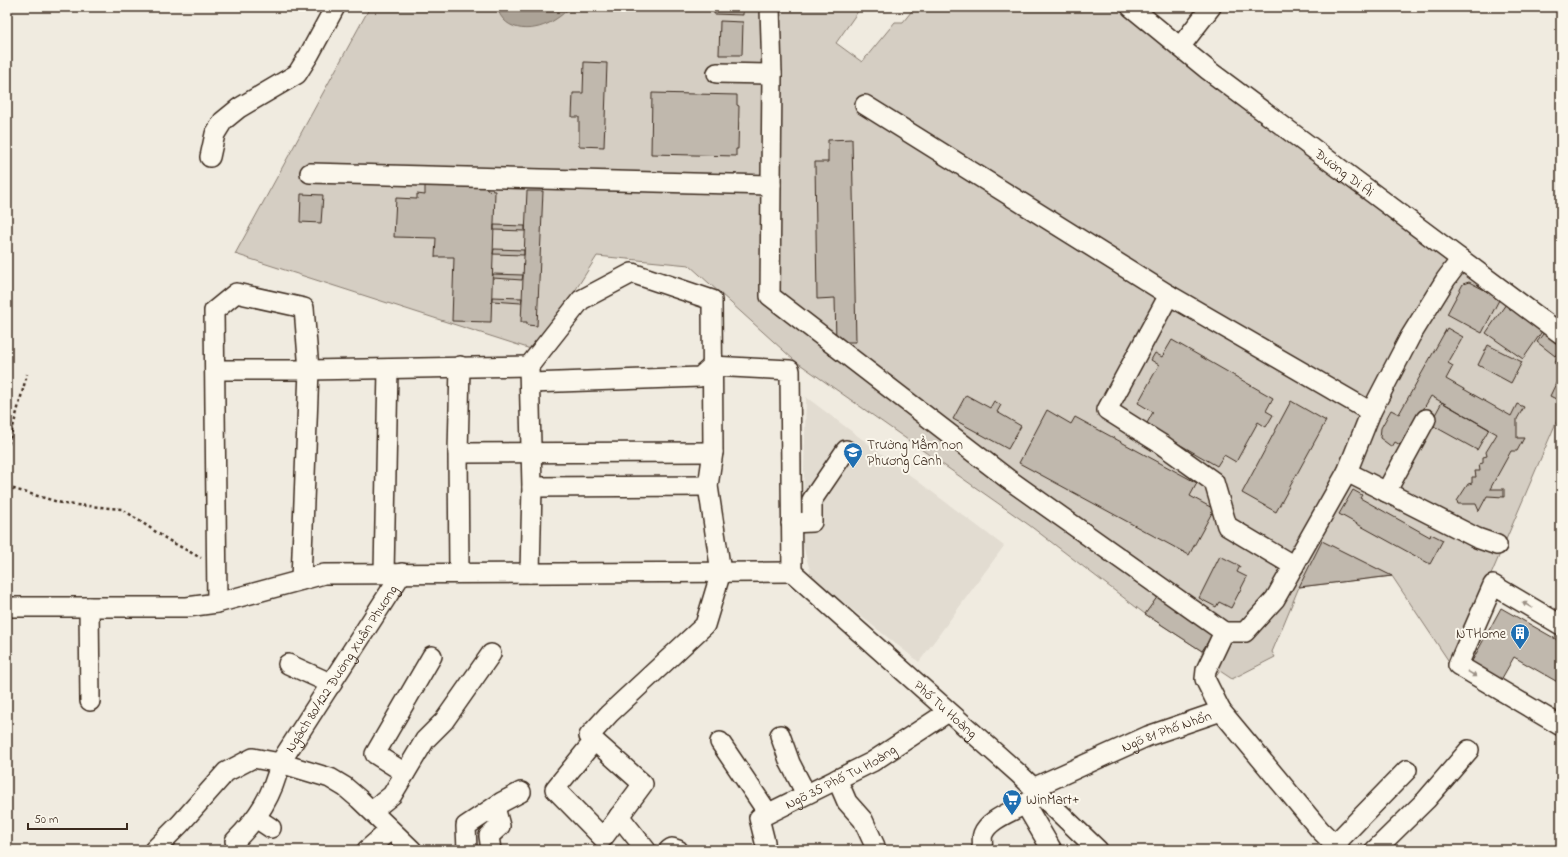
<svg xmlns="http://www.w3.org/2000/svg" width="1568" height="857" viewBox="0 0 1568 857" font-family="'Indie Flower',sans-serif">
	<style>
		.built { fill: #e2dcd1 }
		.green { fill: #d5cec3; stroke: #887c70 }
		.water { fill: #aca397; stroke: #7f7367 }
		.building { fill: #c0b8ad; stroke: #3b2a1e }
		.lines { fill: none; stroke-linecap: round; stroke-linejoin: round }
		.minor-casing { stroke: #3b2a1e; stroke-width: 22 }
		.path { stroke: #3b2a1e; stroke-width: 2.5; stroke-dasharray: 3 3; stroke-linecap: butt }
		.minor { stroke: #fbf7ec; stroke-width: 19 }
		.oneway { fill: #9b9085 }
		.labels { text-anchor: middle; stroke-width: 4; stroke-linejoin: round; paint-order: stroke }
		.street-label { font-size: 14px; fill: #3b2a1e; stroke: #fbf7ec }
		.poi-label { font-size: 14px; fill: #3b2a1e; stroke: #fbf7ec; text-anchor: start }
	</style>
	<rect width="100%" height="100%" fill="#f0ebe0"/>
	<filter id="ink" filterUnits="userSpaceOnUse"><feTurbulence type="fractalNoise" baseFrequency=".025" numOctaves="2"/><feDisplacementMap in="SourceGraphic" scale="8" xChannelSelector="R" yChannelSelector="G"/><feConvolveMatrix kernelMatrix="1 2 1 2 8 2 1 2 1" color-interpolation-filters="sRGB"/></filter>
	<g filter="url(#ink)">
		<path class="built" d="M806,397L1004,546L919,662L812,578L802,542Z"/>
		<path class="green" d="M370,7H861L836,43L862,62L895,22H903L915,7H1119L1561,342V411L1452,666L1392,576L1299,587L1272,652L1275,657L1232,679L1220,671L1215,678L1203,667L1202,651L1145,614L1029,525L794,360L689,265L597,256L537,351L235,254Z"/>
		<path class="water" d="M497,7H571C566,11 561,16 556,19C536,33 504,34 497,7Z"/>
		<path class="building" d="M714,7H743V15L714,14Z
			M720,21L743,22L742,55H719Z
			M584,62L607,63L604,147L579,146V117H572L573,93H583Z
			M652,93L737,95V105L739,106L738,149H736V156L651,154Z
			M852,139L856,342H836L835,298L817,299L815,162H828V140Z
			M425,182L487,184V190L495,191L491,322L452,321L454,257H435L436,238L394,237L396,198L417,199V194L425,195Z
			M527,191H543L537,326L527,325V322H521Z
			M301,194L323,195L321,223L300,222Z
			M494,225L525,226V231L494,230Z
			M494,249L524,250V255L493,254Z
			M493,274L523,275L522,280L493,278Z
			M1469,282L1500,298L1482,333L1447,314L1463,284Z
			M492,297L522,298L521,303L492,301Z
			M1506,304L1543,330L1523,359L1486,333Z
			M1447,328L1463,337L1448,363L1453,366L1446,379L1511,416L1517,404L1524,407L1517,419V438H1524L1517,451H1511L1490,489H1504V497L1487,496L1479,511L1476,504H1458L1457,501L1468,484L1472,483V477H1476L1475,471H1480L1479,464L1483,463V457L1487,456L1486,452L1497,434L1431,396L1402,446L1395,442L1392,447L1380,438L1381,428L1391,410L1399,414Z
			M1546,330L1561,342V349L1555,356L1537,342Z
			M1172,340L1273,398L1266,411L1273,415L1266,427L1258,422L1236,462L1224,455L1217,466L1146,425L1153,412L1138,403L1159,365L1151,360L1155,353L1162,357Z
			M1488,345L1522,362L1511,383L1478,365Z
			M1561,354V368L1554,363Z
			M1561,373V394L1558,400L1550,396Z
			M966,395L990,408L994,401L1001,405L997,412L1021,426L1008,449L953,419Z
			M1291,401L1326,421L1276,512L1242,493Z
			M1442,402L1489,429L1477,450L1430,424Z
			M1047,410L1071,424L1075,417L1197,483L1190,496L1214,509L1189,555L1019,463Z
			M1353,490L1362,495L1360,498L1430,537L1431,534L1443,540L1430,564L1339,514Z
			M1322,541L1392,576L1299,587Z
			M1220,556L1240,566L1237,572L1247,577L1231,608L1219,602L1216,607L1199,598Z
			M1158,596L1215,631L1202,651L1145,614Z
			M1501,608L1561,642V684L1514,657L1501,680L1471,663Z"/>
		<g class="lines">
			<g class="minor-casing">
				<g id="minor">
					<path d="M770,7L772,74L770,296L1008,479L1224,632"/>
					<path id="s1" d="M1131,7L1208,70L1561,334"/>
					<path d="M1180,47L1211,7"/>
					<path d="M717,73L772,74"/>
					<path d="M865,105L1169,295L1371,412"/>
					<path d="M210,157L215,134L223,121L239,108L297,74L309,55L335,7"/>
					<path d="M310,173L771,185"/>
					<path d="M1169,295L1107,410L1161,444L1214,482L1227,526L1294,566"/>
					<path d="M215,370H309L529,366"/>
					<path d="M531,383L700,377L712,366L790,370L792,572"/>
					<path d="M458,453L713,452"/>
					<path d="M1347,472L1477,538L1497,545"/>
					<path d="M532,487L708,486"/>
					<path d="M1386,492L1426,419"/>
					<path d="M791,523L812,522V500L846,450"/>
					<path d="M459,572L458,453L460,366"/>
					<path id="s2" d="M792,572L1019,774L1098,850"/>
					<path d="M384,573L388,369"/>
					<path d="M530,573L532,487L529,366L581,300L632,273L712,300L713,452L708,486L721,572L705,625L609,714L589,736L643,784L603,838L555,789L594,741"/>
					<path d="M217,603L214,311L236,293L304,308L309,370L301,580"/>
					<path d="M7,607H187L217,603L324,574L792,572"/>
					<path d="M89,607L90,701"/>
					<path d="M1561,625L1493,585L1458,665L1561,726"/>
					<path d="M288,664L332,684"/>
					<path d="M780,735L790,763L806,794"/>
					<path d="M720,742L768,813"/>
					<path d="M405,773L375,754L432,656"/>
					<path d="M837,779L847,802L863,820L875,846"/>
					<path id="s3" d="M1033,788L1148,736L1221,711"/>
					<path d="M1040,795L1025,804L1052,850"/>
					<path d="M372,811L392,795L425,740L444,721L491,654"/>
					<path d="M619,816L646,850"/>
					<path d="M256,818L271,828"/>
					<path id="s4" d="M235,841C258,818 273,795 280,763L402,573"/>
					<path id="s5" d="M765,842L759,818L872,762L948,712"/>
					<path d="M1334,845L1407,770"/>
					<path d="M154,850L180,824L226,772L253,758L280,763L330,778L345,787L359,799L412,850"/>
					<path d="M367,850L390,830"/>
					<path d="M467,850L466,826L502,802L521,792"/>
					<path d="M491,850L489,836L500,826L495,807"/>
					<path d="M669,850L672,848L678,850"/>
					<path d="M981,850C984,845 981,839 983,834C989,819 1012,812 1025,804"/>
					<path d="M1340,850L1320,830L1221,711L1205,679L1206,670L1224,632H1245L1275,599L1347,472L1371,412L1410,337L1446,279L1461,259"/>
					<path d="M1375,850L1426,800L1469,750"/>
				</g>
			</g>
			<path class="path" d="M7,450L27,374
				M7,487L65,504L122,509L168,540L201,558"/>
			<use href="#minor" class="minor"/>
		</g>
		<defs><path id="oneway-solid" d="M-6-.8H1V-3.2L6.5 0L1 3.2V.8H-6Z"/></defs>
		<g class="oneway">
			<use href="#oneway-solid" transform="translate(1527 605) rotate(-150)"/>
			<use href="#oneway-solid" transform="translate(1472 674) rotate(31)"/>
		</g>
	</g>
	<defs>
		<g id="school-pin" transform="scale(1)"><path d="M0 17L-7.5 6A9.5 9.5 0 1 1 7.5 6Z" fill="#1f6fb2" stroke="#fbf7ec"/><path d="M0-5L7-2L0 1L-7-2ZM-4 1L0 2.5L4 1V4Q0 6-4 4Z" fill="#fff"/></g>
		<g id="building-pin" transform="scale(1)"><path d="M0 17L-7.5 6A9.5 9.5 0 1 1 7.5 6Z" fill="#1f6fb2" stroke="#fbf7ec"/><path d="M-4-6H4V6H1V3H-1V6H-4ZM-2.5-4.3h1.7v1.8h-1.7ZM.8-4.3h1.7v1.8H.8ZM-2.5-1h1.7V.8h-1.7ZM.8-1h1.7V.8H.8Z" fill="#fff"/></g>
		<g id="supermarket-pin" transform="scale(1)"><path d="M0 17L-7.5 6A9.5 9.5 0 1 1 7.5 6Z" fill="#1f6fb2" stroke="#fbf7ec"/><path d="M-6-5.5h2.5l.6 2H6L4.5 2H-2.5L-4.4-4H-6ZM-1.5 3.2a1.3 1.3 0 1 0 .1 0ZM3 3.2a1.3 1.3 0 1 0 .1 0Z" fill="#fff"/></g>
	</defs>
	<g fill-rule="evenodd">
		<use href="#school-pin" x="853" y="452"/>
		<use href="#building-pin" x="1520" y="633"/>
		<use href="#supermarket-pin" x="1012" y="799"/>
	</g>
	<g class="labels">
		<g class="street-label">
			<text dy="5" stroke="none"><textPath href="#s1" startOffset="270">Đường Di Ái</textPath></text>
			<text dy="5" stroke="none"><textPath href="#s4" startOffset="204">Ngách 80/122 Đường Xuân Phương</textPath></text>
			<text dy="5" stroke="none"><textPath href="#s2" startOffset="206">Phố Tu Hoàng</textPath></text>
			<text dy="5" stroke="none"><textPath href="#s3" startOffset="145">Ngõ 81 Phố Nhổn</textPath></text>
			<text dy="5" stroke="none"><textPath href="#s5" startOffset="116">Ngõ 35 Phố Tu Hoàng</textPath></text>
		</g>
		<g class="poi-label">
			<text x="867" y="449">Trường Mầm non<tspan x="867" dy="16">Phương Canh</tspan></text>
			<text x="1506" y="638" text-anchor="end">NTHome</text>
			<text x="1026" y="804">WinMart+</text>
		</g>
	</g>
	<rect width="1568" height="857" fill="none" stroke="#fbf7ec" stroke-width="24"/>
	<rect x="12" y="12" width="1544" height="833" fill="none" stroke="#3b2a1e" stroke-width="1.5" filter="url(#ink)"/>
	<path d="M28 823v6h99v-6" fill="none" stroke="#3b2a1e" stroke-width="2"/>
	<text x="34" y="823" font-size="12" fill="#3b2a1e" stroke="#fbf7ec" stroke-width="3" paint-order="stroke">50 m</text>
</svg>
